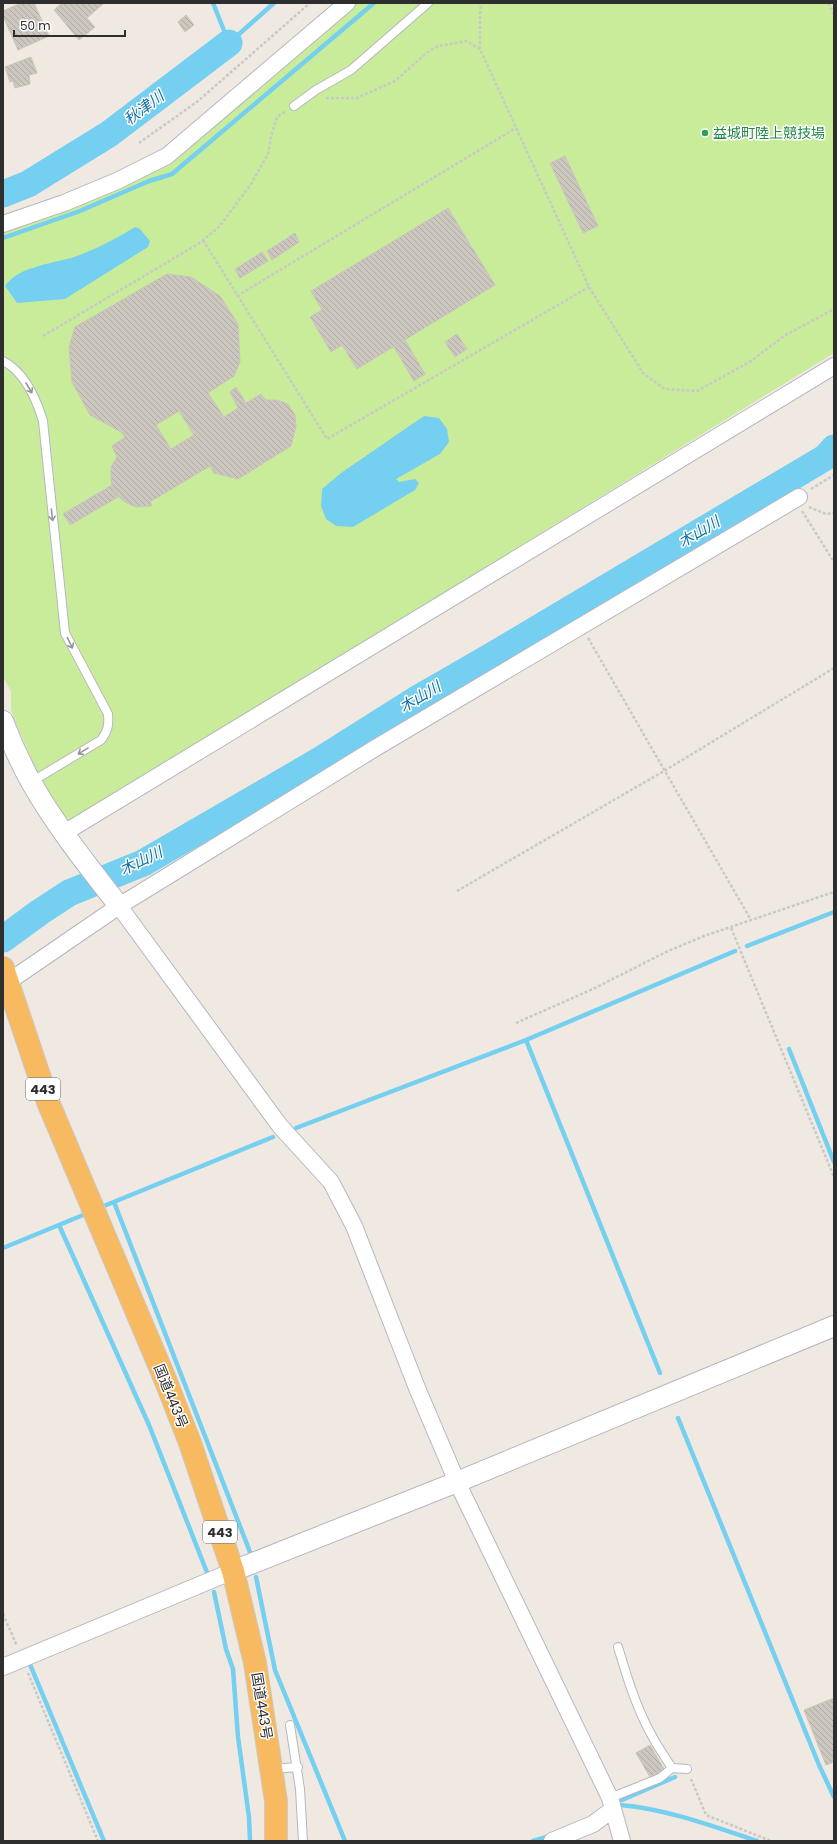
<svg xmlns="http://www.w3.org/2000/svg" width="837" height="1844" viewBox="0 0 837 1844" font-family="Poppins,'Noto Sans JP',sans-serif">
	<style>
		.pitch { fill: #c9ec9a }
		.water { fill: #75cff0 }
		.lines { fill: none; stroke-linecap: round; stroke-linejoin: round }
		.stream { stroke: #75cff0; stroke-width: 4.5 }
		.river { stroke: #75cff0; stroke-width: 27 }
		.building { fill: url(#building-back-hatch); stroke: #cbc5ba; fill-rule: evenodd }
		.service-casing { stroke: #b4b7c1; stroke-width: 10 }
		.minor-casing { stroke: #b4b7c1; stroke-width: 18 }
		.tertiary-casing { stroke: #b4b7c1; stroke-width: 22 }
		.trunk-casing { stroke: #c9c9c9; stroke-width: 24 }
		.path { stroke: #c9c9c9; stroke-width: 2.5; stroke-dasharray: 3 2; stroke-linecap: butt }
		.service { stroke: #fff; stroke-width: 8 }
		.minor { stroke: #fff; stroke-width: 16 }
		.tertiary { stroke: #fff; stroke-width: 20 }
		.trunk { stroke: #f8ba60; stroke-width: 22 }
		.oneway { stroke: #969696 }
		.leisure-dot { fill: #2e9e5b; stroke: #fff; stroke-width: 1.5 }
		.labels { text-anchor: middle; stroke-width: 3; stroke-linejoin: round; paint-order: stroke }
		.shield { fill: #fff; stroke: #6d6d6d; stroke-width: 1 }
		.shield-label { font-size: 13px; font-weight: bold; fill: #2e2e2e }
		.leisure-label { font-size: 14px; fill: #27864d; stroke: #fff; text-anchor: start }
		.street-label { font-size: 14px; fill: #2e2e2e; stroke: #fff }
		.water-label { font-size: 15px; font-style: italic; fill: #0d6fa3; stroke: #fff }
	</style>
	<defs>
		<pattern id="building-back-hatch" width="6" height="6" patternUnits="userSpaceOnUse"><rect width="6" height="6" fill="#cbc7bf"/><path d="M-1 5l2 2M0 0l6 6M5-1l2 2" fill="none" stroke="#afaba4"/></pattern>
	</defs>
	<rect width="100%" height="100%" fill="#efe9e1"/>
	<path class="pitch" d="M354,3H834V353L68,824L48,794L32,760L11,711V691L3,677V233L57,215L155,172L304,43Z"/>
	<path class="water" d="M135,227L140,229L150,241L148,247L65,299L17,303L5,286C20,265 54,264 77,256C98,248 116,239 135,227Z
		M424,416L439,418L447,429L449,442L440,454L396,479L399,482L415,479L419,483L415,490L353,527L336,526L326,519L321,506L322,489L341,473Z"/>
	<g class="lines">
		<path class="stream" d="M213,3L229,43L274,3
			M3,238L80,211L149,181L172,174L374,3
			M747,946L834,912
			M526,1040L660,1373
			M789,1049L834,1162
			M296,1128L526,1040L735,951
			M114,1202L250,1552
			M99,1208L273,1137
			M59,1225L149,1425L208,1575
			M3,1248L88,1213
			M678,1418L819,1765L834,1797
			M256,1577L275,1670L345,1841
			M214,1592L226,1649L233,1669L238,1737L249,1817L250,1841
			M29,1662L104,1841
			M622,1800L675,1777
			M620,1805C667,1809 712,1826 757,1841
			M533,1841L550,1836"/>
		<path class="river" d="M3,194L28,184L109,134L229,43
			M3,939L40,912L69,893L143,863L322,759L417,699L495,654L826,457L834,448"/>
	</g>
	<path class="building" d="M21,3H34L49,36L18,50L3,16V11Z
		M62,3H104L87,18L95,27L79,40L54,10Z
		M186,15L194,25L185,32L178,22Z
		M31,57L37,73L29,75L30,84L15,88L13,81L10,82L5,67Z
		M565,156L598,226L583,233L550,163Z
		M448,208L495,285L357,369L342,345L331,352L310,317L322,310L311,291Z
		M295,233L299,242L272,260L267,251Z
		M262,252L268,261L240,278L235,269Z
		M167,274L191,277L220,296L238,324L240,362L234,376L208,393L224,417L238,408L230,392L236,387L246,403L261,394L266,400H277L288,404L295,415L296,427L291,446L238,479L214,473L210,466L150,502L152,506L136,507L125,502L114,493L111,480V467L117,457L112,446L125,437L121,432L90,415L72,382L69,347L75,327ZM179,411L194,435L171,449L156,425Z
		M457,334L467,349L455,357L445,342Z
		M405,340L425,374L414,381L394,347Z
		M112,485L114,493L118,497L70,525L63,514Z
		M834,1698V1762L826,1765L804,1710Z
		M650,1745L664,1769L650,1777L636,1753Z"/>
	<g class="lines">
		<g class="service-casing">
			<path id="service" d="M294,106L316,90L351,70L428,3
				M3,361C25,372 36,398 43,421L65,633L108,714C109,725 108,731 101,740L31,782
				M618,1647C627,1677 636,1707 651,1734C657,1746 665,1757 672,1768
				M290,1725L300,1789L303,1841
				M272,1769L298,1767
				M610,1798L660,1778L672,1768L687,1769"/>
		</g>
		<g class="minor-casing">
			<path id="minor" d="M3,224L64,203L117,181L167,156L347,3
				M64,833L834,366
				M119,906L280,1126L331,1182L354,1226L417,1388L457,1482L610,1798L622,1841
				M8,982L119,906L377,747L799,497
				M3,1667L233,1571
				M552,1841L593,1824L613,1809"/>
		</g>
		<g class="tertiary-casing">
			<path id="tertiary" d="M3,721C11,742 20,762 31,782C56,826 88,866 119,906
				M233,1571L457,1482L834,1326"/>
		</g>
		<g class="trunk-casing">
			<path id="trunk" d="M3,968L48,1102L165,1379L190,1443L233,1571L255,1663L276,1801V1841"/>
		</g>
		<path class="path" d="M828,3L834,15
			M480,49V15L481,3
			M326,98H357L395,81L430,50L439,46L467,41L480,49L589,287L643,373L665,389L697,391L751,361L784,336L834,309
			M139,143L198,101L310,3
			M203,240L327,439L589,287
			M237,296L516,128
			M43,336L198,244L219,227L251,184L268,154L271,137L277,117L286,111
			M811,489L834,475
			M809,507L826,514L834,513
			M802,511L834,562
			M588,638L751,920
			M457,891L664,771L834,668
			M731,928L834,1177
			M516,1023L593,989L666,952L704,936L834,892
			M3,1614L17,1646
			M28,1673L98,1841
			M691,1779L706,1815L771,1841"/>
		<use href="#service" class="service"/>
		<use href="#minor" class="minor"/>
		<use href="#tertiary" class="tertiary"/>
		<use href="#trunk" class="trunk"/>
	</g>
	<defs><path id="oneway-shaft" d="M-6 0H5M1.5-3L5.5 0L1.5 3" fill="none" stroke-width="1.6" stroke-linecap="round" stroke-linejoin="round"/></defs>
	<g class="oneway">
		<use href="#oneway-shaft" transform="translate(29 388) rotate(59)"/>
		<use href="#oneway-shaft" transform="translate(52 515) rotate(84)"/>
		<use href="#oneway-shaft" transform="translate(70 643) rotate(64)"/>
		<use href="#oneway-shaft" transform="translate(83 751) rotate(149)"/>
	</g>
	<circle class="leisure-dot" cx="705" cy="133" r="4"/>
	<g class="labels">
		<g class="shield">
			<rect x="26" y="1078" width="34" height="22" rx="3"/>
			<rect x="203" y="1521" width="34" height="22" rx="3"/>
		</g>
		<g class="shield-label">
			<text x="43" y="1094">443</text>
			<text x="220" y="1537">443</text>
		</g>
		<g class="leisure-label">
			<text x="713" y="138">益城町陸上競技場</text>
		</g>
		<g class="street-label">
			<text transform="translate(171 1396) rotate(68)" y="5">国道443号</text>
			<text transform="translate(262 1706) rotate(81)" y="5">国道443号</text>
		</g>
		<g class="water-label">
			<text transform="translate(144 108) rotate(-37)" y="5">秋津川</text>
			<text transform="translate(699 532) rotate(-31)" y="5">木山川</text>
			<text transform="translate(420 697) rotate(-31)" y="5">木山川</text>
			<text transform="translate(141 861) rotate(-26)" y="5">木山川</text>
		</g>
	</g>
	<rect width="837" height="1844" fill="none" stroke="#2e2e2e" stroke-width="8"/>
	<path d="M14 30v6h111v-6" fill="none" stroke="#2e2e2e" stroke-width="2"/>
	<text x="20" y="30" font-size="12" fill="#2e2e2e" stroke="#ffffff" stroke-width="3" paint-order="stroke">50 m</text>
</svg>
